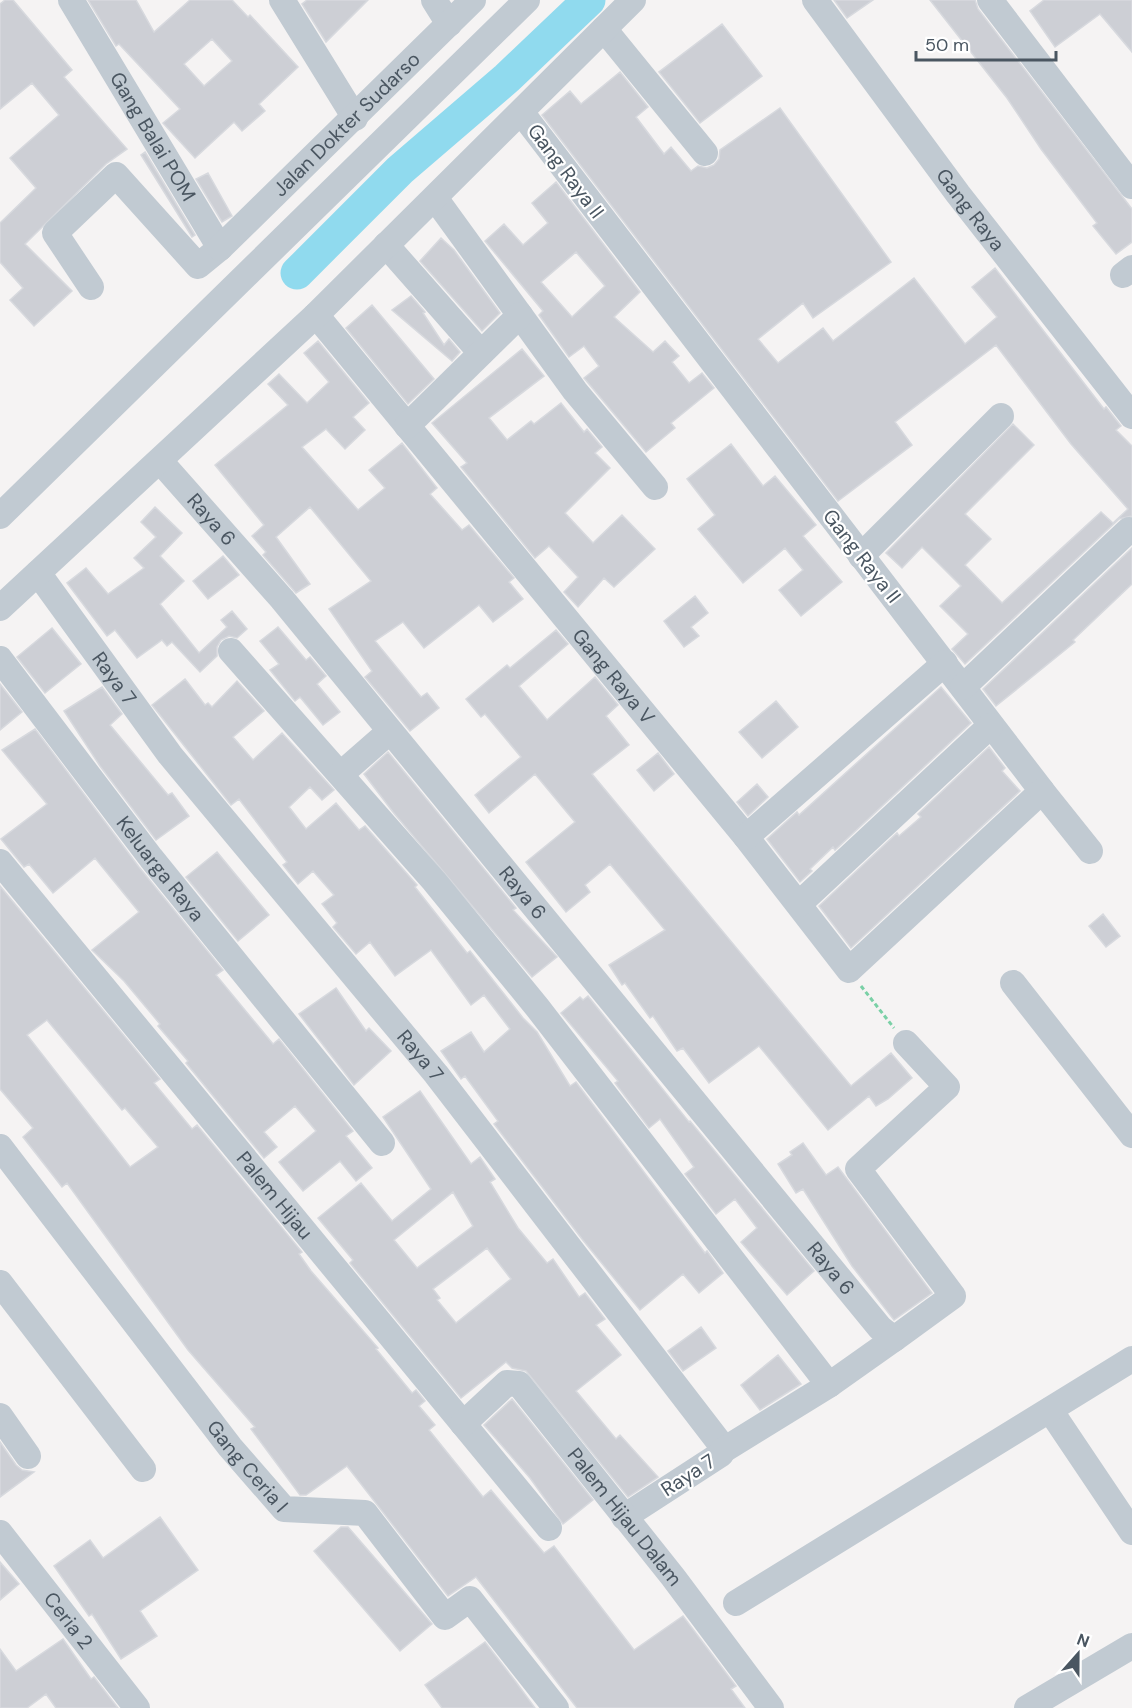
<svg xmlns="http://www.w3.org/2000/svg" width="1132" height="1708" viewBox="0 0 1132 1708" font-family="'DM Sans',sans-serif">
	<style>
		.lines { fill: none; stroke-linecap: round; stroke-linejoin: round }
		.river { stroke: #90daee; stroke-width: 33 }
		.building { fill: #cdcfd5; stroke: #d7d9de; stroke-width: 1.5; fill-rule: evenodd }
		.path { stroke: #7ad0a6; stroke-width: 3; stroke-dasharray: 4.5 3; stroke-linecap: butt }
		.minor { stroke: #c1cad2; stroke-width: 26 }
		.labels { text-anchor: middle; stroke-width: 4.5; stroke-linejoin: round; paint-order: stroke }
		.street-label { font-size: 20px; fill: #4a5661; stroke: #fff }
	</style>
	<rect width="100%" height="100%" fill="#f5f3f3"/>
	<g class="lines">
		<path class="river" d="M297,273L400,170L507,78L589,0"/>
	</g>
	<path class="building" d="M5,0H13L72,70L64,77L127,149L106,164L25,244L72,291L34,326L10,300L23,288L0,262V223L36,188L10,158L59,115L32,83L0,109V4Z
		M88,0H136L154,32L190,0H232L248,17L250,15L298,67L259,104L265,111L242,131L234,122L195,158L163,123L180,109L119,44L116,46ZM212,39L232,61L204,86L184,64Z
		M307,0H368L326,42L302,4Z
		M834,0H873L847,18Z
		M930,0H975L978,9L1132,209V242L1116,254L1093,226L1097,223L1041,149L1007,98Z
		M1044,0H1132V52L1100,14L1055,47L1030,11Z
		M722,24L762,76L700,123L659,72Z
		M620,72L648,107L636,117L664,154L671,147L691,171L698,166L707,168L714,165L719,159L720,150L780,108L891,262L813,318L803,303L758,339L778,363L823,328L833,341L914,278L965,344L997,317L972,287L995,268L1104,409L1106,407L1121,426L1116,430L1132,446V516L1119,519L965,664L952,649L968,634L940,606L961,586L922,547L902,568L886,553L1013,424L1034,445L965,514L991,539L965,565L1002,603L1101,512L1113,523L1128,509L1071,444L996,345L895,422L912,445L838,501L542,115L570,91L581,104Z
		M145,152L195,235L192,237L141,155Z
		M208,173L232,216L222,222L196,179Z
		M556,182L640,292L614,317L653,352L665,341L679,356L672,362L689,383L702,373L714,388L671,423L675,428L646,452L584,378L599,366L584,346L569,357L539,315L543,311L485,241L504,224L523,245L548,223L532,203ZM576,252L605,286L572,317L541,282Z
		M441,238L454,250L500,313L482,331L420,261Z
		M411,296L425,312L423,313L444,345L449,339L460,352L452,361L392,310Z
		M372,305L434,379L408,404L346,328Z
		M318,341L369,403L353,417L365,430L345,449L326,429L302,447L358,510L385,488L369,470L402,443L437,488L430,494L462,530L469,525L514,578L509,582L523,599L493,622L479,605L424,648L403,622L375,641L421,697L427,693L439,708L410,731L365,677L372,671L329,609L371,581L310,507L276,537L310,584L296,593L263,555L266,552L252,536L264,525L215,465L288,405L268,384L279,374L307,403L329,382L304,353Z
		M522,349L544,376L489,418L507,440L531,421L534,424L561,403L584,432L587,429L602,447L595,453L610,468L565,513L593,543L622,515L655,549L614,587L604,578L578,607L564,592L578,577L549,546L535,558L461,467L467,463L432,423Z
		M731,444L763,486L775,476L816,525L803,536L842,582L801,616L779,590L803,570L785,548L743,583L698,529L715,515L687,479Z
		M155,507L182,533L160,556L184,581L160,604L199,653L227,627L221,620L232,611L247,629L237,638L229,636L221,640L217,647V656L200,672L172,642L167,646L162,640L137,658L115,630L107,636L67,583L86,568L108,594L144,568L134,558L156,537L141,522Z
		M1132,548V584L1073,640L1075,642L996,706L983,689Z
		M223,556L239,575L208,599L193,581Z
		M695,596L708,613L691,627L699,636L684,647L664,621Z
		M278,627L306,660L310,657L326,676L317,684L340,712L323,725L300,697L295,701L270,670L279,664L260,641Z
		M52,628L81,664L45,693L17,657Z
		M556,630L568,644L519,686L547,720L595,677L618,705L606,716L629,745L592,774L851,1086L891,1053L912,1078L888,1099L876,1106L869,1096L828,1130L759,1046L709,1083L683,1048L677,1051L653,1016L650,1018L625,983L622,985L609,965L665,930L610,864L585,885L590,892L566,912L526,862L575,822L535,774L489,813L475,795L521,757L485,714L481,717L466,699L507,665L510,668Z
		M185,679L205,705L208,703L212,707L237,681L264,711L233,737L253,760L282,733L334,790L322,800L310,787L289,807L306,829L336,803L359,830L365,826L417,885L415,887L467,953L470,951L523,1018L537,1032L570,1086L576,1082L705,1253L707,1251L723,1273L699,1293L683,1274L640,1310L582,1239L494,1124L498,1121L465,1076L461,1079L441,1051L471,1032L484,1052L510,1029L484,995L471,1005L431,950L395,976L370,942L356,954L333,927L337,923L322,904L334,895L313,871L298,884L283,865L287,862L239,799L231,805L152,705Z
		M0,684L22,712L0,730Z
		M102,687L122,714L110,725L168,795L172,793L189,816L156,840L100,766L64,711Z
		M941,687L971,723L835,850L833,847L810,869L812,871L800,882L767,839L797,812L799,815Z
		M776,701L798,727L762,758L739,732Z
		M35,729L139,867L223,970L216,975L273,1044L279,1039L353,1131L346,1136L372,1168L356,1181L340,1161L303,1191L279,1162L316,1131L295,1106L264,1132L277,1147L264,1158L186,1063L188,1061L158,1026L160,1024L124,981L92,950L139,912L95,858L53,893L29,864L24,867L1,839L47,804L2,750Z
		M989,747L1005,768L1002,771L1020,791L851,948L819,906L897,833L899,836L921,817L918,814Z
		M388,752L516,908L513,910L557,957L532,977L393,812L364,774Z
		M658,753L674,774L654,791L637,770Z
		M757,784L768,797L748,816L737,802Z
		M217,852L269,915L238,941L186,877Z
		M0,886L160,1079L154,1083L192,1129L197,1125L302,1252L299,1254L311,1271L378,1348L376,1349L412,1393L416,1390L425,1401L419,1406L435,1425L429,1430L483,1497L491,1490L544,1553L554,1546L634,1650L683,1616L736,1686L731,1689L745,1708H577L476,1577L448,1596L347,1466L306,1495H300L251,1429L255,1427L188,1350L67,1183L62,1187L23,1137L33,1128L0,1089ZM47,1020L122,1110L125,1108L158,1147L130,1167L27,1035Z
		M1103,914L1120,936L1106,947L1089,926Z
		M336,988L366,1031L369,1028L391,1051L354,1085L299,1014Z
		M588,996L689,1122L690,1121L814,1271L787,1295L741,1242L757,1228L735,1199L716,1214L685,1174L694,1167L660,1119L649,1128L615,1083L618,1081L561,1013L580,997L583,1000Z
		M420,1091L471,1164L480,1157L495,1179L490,1182L518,1228L547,1263L553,1259L579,1297L585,1293L605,1319L596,1325L621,1355L576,1391L616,1439L620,1435L658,1477L628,1497L526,1371L512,1368L506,1362L461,1398L350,1263L353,1260L318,1218L361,1183L392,1221L431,1189L383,1117ZM453,1192L473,1226L417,1268L394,1240ZM487,1248L511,1279L456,1323L437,1300L440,1298L433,1289Z
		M803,1143L826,1175L838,1167L932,1293L894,1320L852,1266L803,1189L796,1193L778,1164L792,1155L790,1152Z
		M701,1327L716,1348L683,1371L668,1351Z
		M778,1355L801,1384L760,1410L741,1385Z
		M512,1399L593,1500L563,1524L530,1478L484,1425Z
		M0,1442L16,1465L22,1470L34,1472L0,1497Z
		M160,1517L198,1570L140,1611L157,1636L121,1659L92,1614L89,1616L54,1566L90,1540L103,1558Z
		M341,1527H348L432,1624L400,1651L314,1551Z
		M0,1562L19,1584L0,1600Z
		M63,1639L91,1679L94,1677L118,1708H56L46,1694L27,1708H0V1649L16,1671Z
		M485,1642L516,1682L535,1708H442L425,1685Z"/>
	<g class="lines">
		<path class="path" d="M861,986L894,1028"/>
		<g class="minor">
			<path id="s1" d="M71,0L220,248L198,266L116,175L55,233L91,287"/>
			<path d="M282,0L355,118"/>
			<path d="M434,0L449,24"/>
			<path id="s2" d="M815,0L958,194L1132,416"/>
			<path d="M990,0L1132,186"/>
			<path d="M604,29L705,153"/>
			<path d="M435,198L575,391L655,487"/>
			<path d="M386,245L481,353"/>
			<path id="s3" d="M220,248L473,0"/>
			<path d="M1123,275L1132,268"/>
			<path id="s4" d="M316,315L746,837L849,970L1042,791L521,112"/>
			<path d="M407,426L520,315"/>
			<path id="s5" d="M160,461L282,599L880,1328L894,1339L829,1385"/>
			<path d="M0,516L527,0"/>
			<path d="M861,556L1001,416"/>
			<path id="s6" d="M38,573L170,755L436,1074L722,1446L721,1454L624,1517"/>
			<path d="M0,608L316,315L633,0"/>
			<path d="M231,651L434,881L537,1007L829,1385L722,1451"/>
			<path id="s7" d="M0,659L151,858L382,1143"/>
			<path d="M963,687L1129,530"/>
			<path d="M341,774L389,732"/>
			<path d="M1042,791L1090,851"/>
			<path d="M746,837L945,663"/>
			<path id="s8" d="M0,862L549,1528"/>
			<path d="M799,904L990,726"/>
			<path d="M1013,983L1132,1135"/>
			<path id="s9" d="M0,1147L230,1447L284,1509L365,1513L445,1617L470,1599L556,1708"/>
			<path d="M0,1283L143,1469"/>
			<path d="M894,1339L953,1296L858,1169L947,1087L906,1043"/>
			<path d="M1050,1410L1132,1532"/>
			<path d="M0,1416L28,1456"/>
			<path id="s10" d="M463,1424L507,1383L519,1384L673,1577L771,1708"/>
			<path id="s11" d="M0,1533L137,1708"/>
			<path d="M736,1603L1132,1359"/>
			<path d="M1027,1708L1132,1646"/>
		</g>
	</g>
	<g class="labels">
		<g class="street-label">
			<text dy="7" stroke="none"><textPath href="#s3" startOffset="177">Jalan Dokter Sudarso</textPath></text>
			<text dy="7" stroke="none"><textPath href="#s1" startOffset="159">Gang Balai POM</textPath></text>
			<text transform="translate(566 171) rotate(53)" y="7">Gang Raya II</text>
			<text dy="7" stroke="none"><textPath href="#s2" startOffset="261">Gang Raya</textPath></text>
			<text dy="7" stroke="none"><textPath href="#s5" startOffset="78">Raya 6</textPath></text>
			<text transform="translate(862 556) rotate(52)" y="7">Gang Raya II</text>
			<text dy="7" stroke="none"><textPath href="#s4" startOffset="468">Gang Raya V</textPath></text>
			<text dy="7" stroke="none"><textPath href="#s6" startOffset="130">Raya 7</textPath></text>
			<text dy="7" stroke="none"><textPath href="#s7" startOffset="264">Keluarga Raya</textPath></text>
			<text dy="7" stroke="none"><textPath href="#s5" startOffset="564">Raya 6</textPath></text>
			<text dy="7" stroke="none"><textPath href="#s6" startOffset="616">Raya 7</textPath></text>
			<text dy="7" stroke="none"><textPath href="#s8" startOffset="432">Palem Hijau</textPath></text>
			<text dy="7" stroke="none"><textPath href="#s5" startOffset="1050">Raya 6</textPath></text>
			<text dy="7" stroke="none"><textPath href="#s9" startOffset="404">Gang Ceria I</textPath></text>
			<text transform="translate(688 1475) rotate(-33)" y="7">Raya 7</text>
			<text dy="7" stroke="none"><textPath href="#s10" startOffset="242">Palem Hijau Dalam</textPath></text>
			<text dy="7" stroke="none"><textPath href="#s11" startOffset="111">Ceria 2</textPath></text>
		</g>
	</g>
	<g transform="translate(1078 1654) rotate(21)" stroke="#ffffff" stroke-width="4.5" paint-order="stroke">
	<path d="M0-4.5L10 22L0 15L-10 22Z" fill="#4a5661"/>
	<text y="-9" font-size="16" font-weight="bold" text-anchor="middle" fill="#4a5661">N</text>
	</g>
	<path d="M916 51v9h140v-9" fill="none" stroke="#4a5661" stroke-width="3"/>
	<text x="925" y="51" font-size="18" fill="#4a5661" stroke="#ffffff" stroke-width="4.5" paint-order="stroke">50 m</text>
</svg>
